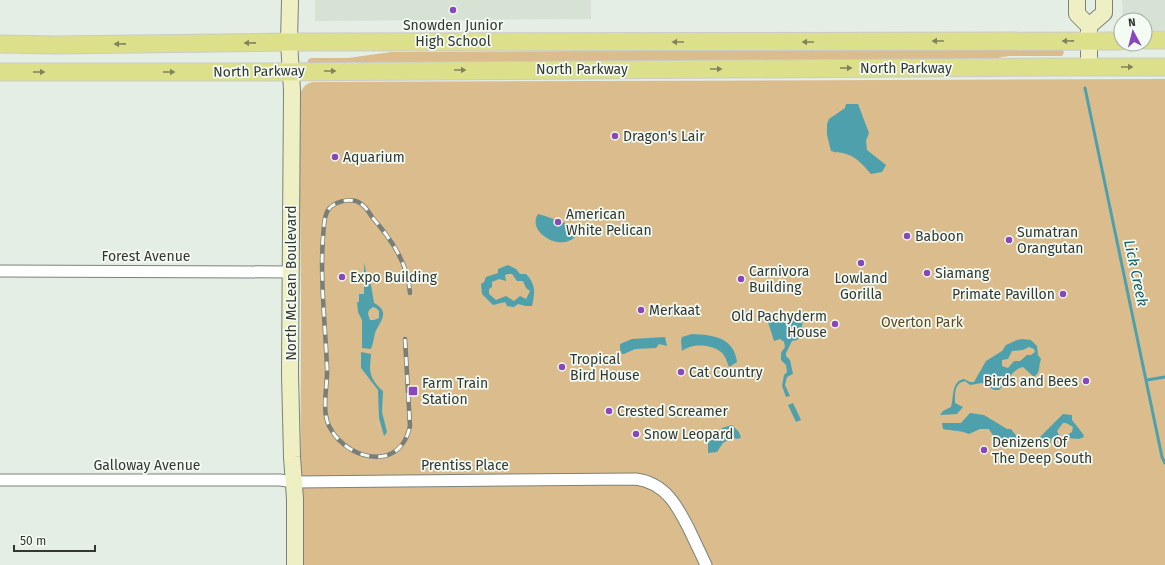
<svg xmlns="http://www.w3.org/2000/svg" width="1165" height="565" viewBox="0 0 1165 565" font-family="'Fira Sans',sans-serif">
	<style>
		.built { fill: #d5e2d4 }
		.green { fill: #dabc8d }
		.water { fill: #4ea0ad; fill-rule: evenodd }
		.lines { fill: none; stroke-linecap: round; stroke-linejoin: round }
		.stream { stroke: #4ea0ad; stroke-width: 3 }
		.minor-casing { stroke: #7b827b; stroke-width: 13 }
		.secondary-casing { stroke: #7b827b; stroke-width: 18 }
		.primary-casing { stroke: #cacbca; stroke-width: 19 }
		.minor { stroke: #fff; stroke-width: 11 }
		.secondary { stroke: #eef0c4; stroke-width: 16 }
		.primary { stroke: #dde08a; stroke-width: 17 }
		.rail-casing { stroke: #797e78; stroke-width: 4.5 }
		.rail { stroke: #f3fbf2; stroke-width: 3; stroke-dasharray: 9; stroke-linecap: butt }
		.oneway { fill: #7f825a }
		.poi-dot { fill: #8847bb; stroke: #f3fbf2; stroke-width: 1.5 }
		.labels { text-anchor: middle; stroke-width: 3.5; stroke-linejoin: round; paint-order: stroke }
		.poi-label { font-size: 14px; fill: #333632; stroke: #f3fbf2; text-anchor: start }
		.street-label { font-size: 14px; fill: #333632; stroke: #f3fbf2 }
		.park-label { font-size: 14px; fill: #61491e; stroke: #f3fbf2 }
		.water-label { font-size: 15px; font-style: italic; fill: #1a5e68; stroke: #f3fbf2 }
	</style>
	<rect width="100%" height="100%" fill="#e5eee5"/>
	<path class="built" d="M315,0H591V19L315,21Z
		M1122,0H1165V30H1145V20H1123Z"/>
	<path class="green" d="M909,48H1061L1063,50L1064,53L1062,56H1009L979,61L308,65C307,60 308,59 312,58H348L391,52L781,50Z
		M1165,79V565H300L301,299L299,109C300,97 299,85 313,82Z"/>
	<path class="water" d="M846,104H858L869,133L866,141L867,150L886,165L882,172L871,174C863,165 856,156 843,153C838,152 836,153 831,151L827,135V124L829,119L845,108Z
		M538,214L545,216L579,228L581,231C576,236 572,241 565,242C551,245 528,229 538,214Z
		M364,263L368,281L371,285L374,303C391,312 380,321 375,333C374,338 373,344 371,349L362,348V320L358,312L357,302H359V294H364ZM373,307L376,308L379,311V318L374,320H370L368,314L369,310Z
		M508,265L516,269L520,274H526C536,284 535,293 532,306H526L518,304L514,307L507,306L505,302L493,305L482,294L481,284L484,282L486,277L498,273V269ZM508,274H512L517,281H523L526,288L530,291L526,299L520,296L514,301L506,296L496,300L489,294V289L492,287V282L499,279L506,281L505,275Z
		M802,310C804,319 801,327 802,336L797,340L792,341L786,353V356L790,360L793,374L787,377L785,385L790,396L786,397L782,386L784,375L787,372L786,365L781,360V353L785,347L784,342L780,339L774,341L768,322Z
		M692,334C713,335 734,337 737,362L729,367C727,362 725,355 721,352C711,344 692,343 682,351L681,341L682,337Z
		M665,337L667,346L659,344L656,348L635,349L624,354H622L620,349V344L632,339Z
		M1022,339L1031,340L1037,346L1038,355L1041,359C1038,367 1041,372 1034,377L1023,367C1011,370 1007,382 999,390H994L982,383L970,385L965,381C954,383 955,394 955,403L963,407L957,414L940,415L943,411L951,407C954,398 951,381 964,379L970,382H974L986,361L1002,351L1006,345L1017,340ZM1029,347L1034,349L1035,352L1031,355H1027L1020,361H1014L1008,368L1002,366V360L1008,359L1012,351L1023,350Z
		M361,352L371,354C371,358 370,363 370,368C370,377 376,385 383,391L382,412L387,432L384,436L379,418L378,390L361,368Z
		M793,403L801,420L796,422L788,405Z
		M970,413L984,415L1007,429H1011L1018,438L1017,447L999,445L989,429H980L969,434C960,430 952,431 943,429L942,423H961Z
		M1063,414L1072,415V420L1083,434L1084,437L1079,439L1068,438L1067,435L1072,432L1073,427L1066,423H1063L1057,431L1060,437L1055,436L1052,438L1050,443L1041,445L1040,437Z
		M732,425L739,432L741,438L736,439L733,437L723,443L717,452L708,453V443L722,428Z"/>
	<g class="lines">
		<path class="stream" d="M1085,88L1162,457L1165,463
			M1147,380L1165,377"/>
		<g class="minor-casing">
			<path id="minor" d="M0,271L291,272
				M0,480H280L294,482L636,479C666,483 678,507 690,531C695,542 701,554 706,565"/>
		</g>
		<g class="secondary-casing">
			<path id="secondary" d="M290,0L289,42L292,90L290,374L292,457L295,499V565
				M1077,0V14L1089,26V67
				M1089,26L1104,13V0"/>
		</g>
		<g class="primary-casing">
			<path id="primary" d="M1145,40H1165
				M0,44L56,45L289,42L1121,41
				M0,72H270L1060,67H1165"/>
		</g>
		<use href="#minor" class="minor"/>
		<use href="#secondary" class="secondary"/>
		<use href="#primary" class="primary"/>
		<g class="rail-casing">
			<path id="rail" d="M405,339L410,426C407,440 399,453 384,456C362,460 339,446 329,426C321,409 328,385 327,367C325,319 319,272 324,225C325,215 327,207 337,203C343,200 354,199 360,203C365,206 369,212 372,217C391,239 408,263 410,293"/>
		</g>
		<use href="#rail" class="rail"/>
	</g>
	<defs><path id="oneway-solid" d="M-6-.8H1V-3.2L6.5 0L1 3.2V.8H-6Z"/></defs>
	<g class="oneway">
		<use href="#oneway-solid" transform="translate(938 41) rotate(180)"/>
		<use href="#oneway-solid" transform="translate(1068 41) rotate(179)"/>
		<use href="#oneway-solid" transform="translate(678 42) rotate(180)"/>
		<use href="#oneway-solid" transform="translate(808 42) rotate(180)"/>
		<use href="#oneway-solid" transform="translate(250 43) rotate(179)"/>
		<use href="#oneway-solid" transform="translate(120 44) rotate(179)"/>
		<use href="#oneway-solid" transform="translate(1127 67)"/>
		<use href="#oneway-solid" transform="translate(846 68)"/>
		<use href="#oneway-solid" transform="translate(716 69)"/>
		<use href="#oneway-solid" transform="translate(460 70)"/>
		<use href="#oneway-solid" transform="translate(330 71)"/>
		<use href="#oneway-solid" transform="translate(39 72)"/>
		<use href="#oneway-solid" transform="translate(169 72)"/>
	</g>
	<g class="poi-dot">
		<circle cx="453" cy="10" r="4"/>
		<circle cx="615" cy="136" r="4"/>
		<circle cx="335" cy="157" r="4"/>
		<circle cx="558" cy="222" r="4"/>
		<circle cx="907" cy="236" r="4"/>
		<circle cx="1009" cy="240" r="4"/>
		<circle cx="861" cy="263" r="4"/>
		<circle cx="927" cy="273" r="4"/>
		<circle cx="342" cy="277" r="4"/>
		<circle cx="741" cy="279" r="4"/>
		<circle cx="1063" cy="294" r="4"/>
		<circle cx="641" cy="310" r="4"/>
		<circle cx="835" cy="324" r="4"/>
		<circle cx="562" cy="367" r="4"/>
		<circle cx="681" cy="372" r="4"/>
		<circle cx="1086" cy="381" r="4"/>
		<rect x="408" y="386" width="10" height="10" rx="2"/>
		<circle cx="609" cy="411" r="4"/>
		<circle cx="636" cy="434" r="4"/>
		<circle cx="984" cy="450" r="4"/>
	</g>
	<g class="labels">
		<g class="poi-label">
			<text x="453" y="30" text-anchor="middle">Snowden Junior<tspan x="453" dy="16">High School</tspan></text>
			<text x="623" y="141">Dragon's Lair</text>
			<text x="343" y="162">Aquarium</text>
			<text x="566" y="219">American<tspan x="566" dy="16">White Pelican</tspan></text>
			<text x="1017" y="237">Sumatran<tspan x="1017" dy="16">Orangutan</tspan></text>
			<text x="915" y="241">Baboon</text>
			<text x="749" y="276">Carnivora<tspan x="749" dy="16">Building</tspan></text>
			<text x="935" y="278">Siamang</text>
			<text x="350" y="282">Expo Building</text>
			<text x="861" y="283" text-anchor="middle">Lowland<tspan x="861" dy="16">Gorilla</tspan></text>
			<text x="1055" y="299" text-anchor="end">Primate Pavillon</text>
			<text x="649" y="315">Merkaat</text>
			<text x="827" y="321" text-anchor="end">Old Pachyderm<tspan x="827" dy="16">House</tspan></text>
			<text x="570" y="364">Tropical<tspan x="570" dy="16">Bird House</tspan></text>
			<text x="689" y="377">Cat Country</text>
			<text x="1078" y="386" text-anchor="end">Birds and Bees</text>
			<text x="422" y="388">Farm Train<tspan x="422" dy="16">Station</tspan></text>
			<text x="617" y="416">Crested Screamer</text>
			<text x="644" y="439">Snow Leopard</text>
			<text x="992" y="447">Denizens Of<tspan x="992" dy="16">The Deep South</tspan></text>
		</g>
		<g class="street-label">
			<text x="906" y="73">North Parkway</text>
			<text x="582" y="74">North Parkway</text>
			<text transform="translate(259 71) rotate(-1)" y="5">North Parkway</text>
			<text x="146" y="261">Forest Avenue</text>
			<text transform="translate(291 283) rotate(-90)" y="5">North McLean Boulevard</text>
			<text x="147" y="470">Galloway Avenue</text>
			<text x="465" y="470">Prentiss Place</text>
		</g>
		<g class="park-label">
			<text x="922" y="327">Overton Park</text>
		</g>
		<g class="water-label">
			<text transform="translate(1136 273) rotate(78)" y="5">Lick Creek</text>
		</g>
	</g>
	<g transform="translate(1133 32) rotate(353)"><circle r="19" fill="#f3fbf2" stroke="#a6aca5"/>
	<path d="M0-3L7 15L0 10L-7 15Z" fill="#8847bb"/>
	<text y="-6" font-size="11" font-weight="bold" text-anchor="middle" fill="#333632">N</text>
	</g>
	<path d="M14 545v6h81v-6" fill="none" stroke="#333632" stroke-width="2"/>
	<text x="20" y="545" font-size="12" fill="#333632" stroke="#f3fbf2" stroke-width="3" paint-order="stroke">50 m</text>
</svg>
